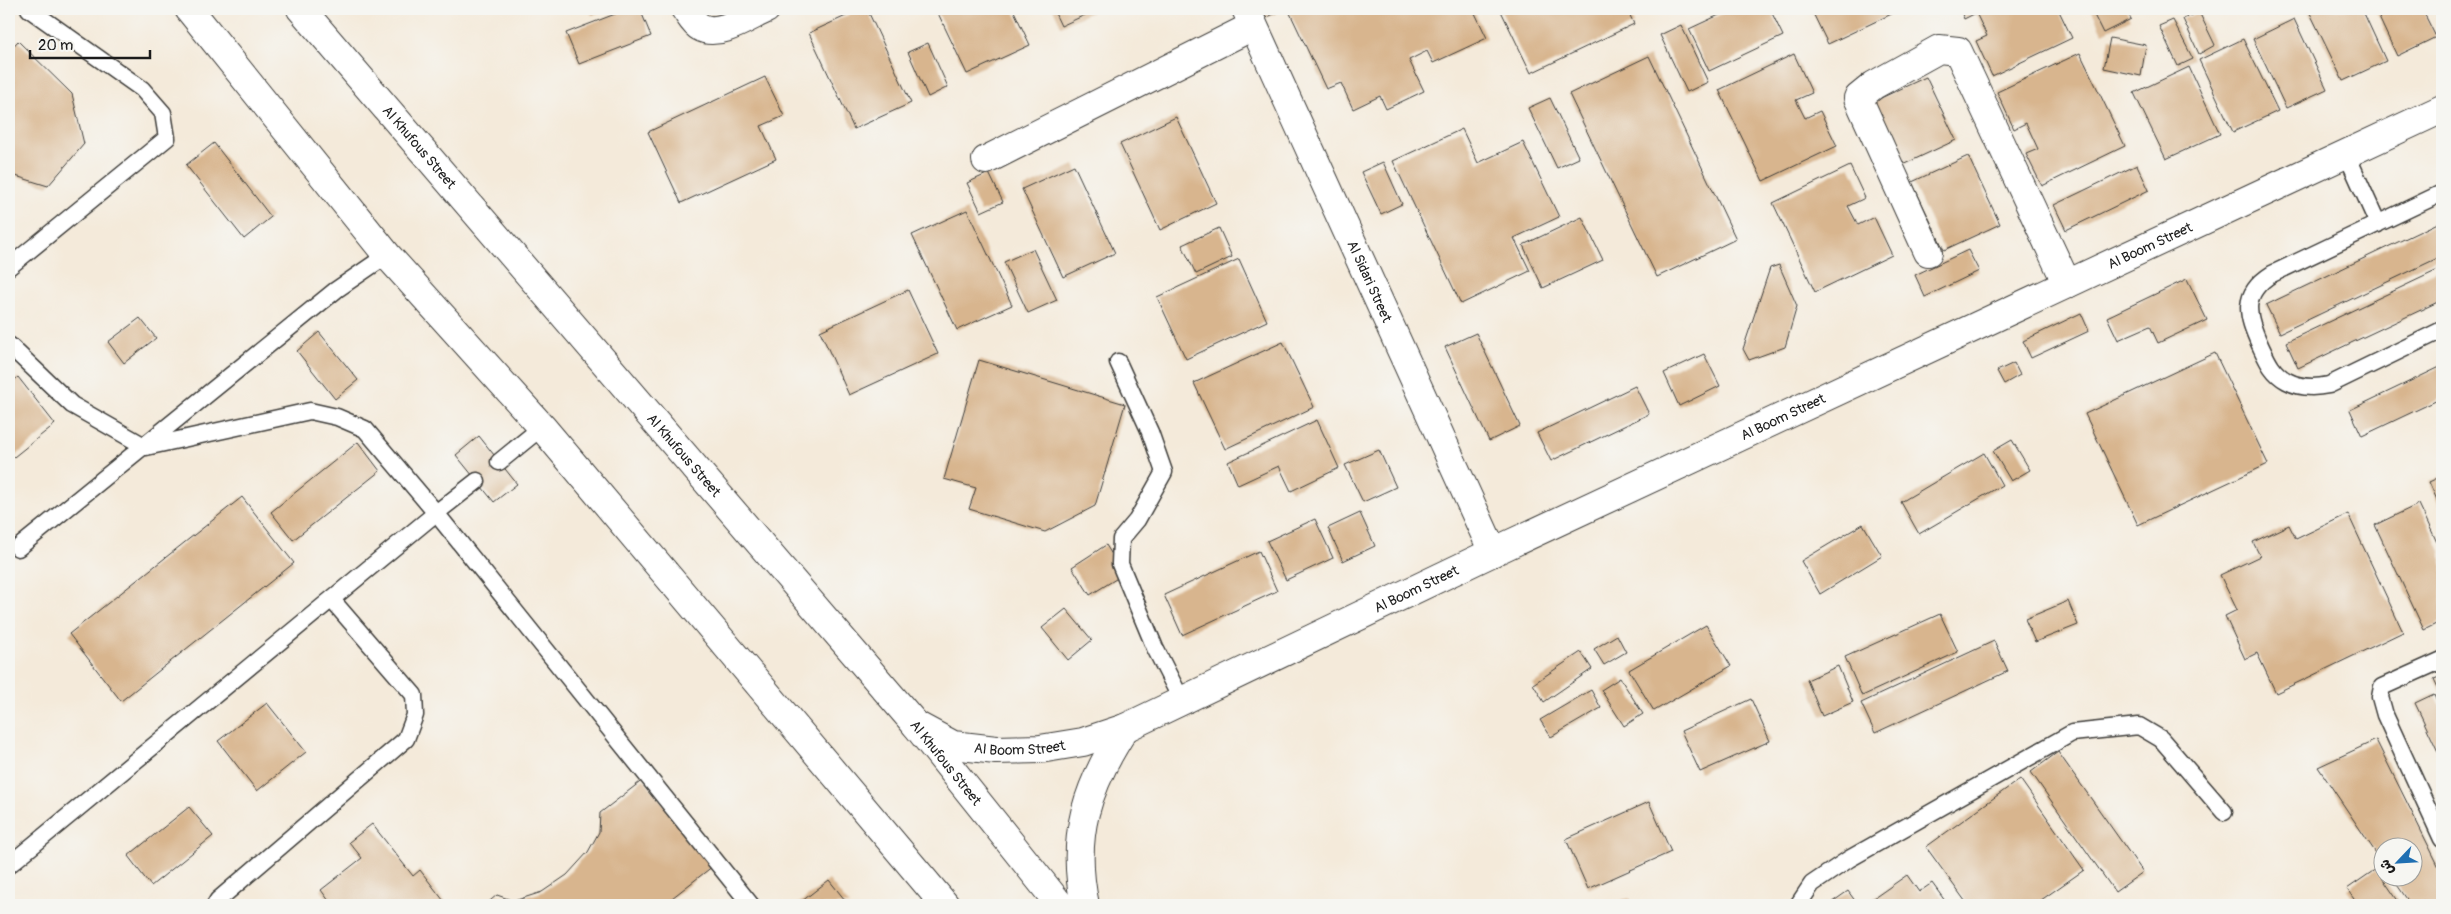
<svg xmlns="http://www.w3.org/2000/svg" width="2451" height="914" viewBox="0 0 2451 914" font-family="Pangolin,'Playpen Sans Arabic',sans-serif">
	<style>
		.building { fill: #d8b58e }
		.lines { fill: none; stroke-linecap: round; stroke-linejoin: round }
		.service-casing { stroke: #3c3b38; stroke-width: 19 }
		.minor-casing { stroke: #3c3b38; stroke-width: 30 }
		.tertiary-casing { stroke: #3c3b38; stroke-width: 30 }
		.service { stroke: #fff; stroke-width: 16 }
		.minor { stroke: #fff; stroke-width: 28 }
		.tertiary { stroke: #fff; stroke-width: 28 }
		.labels { text-anchor: middle; stroke-width: 4; stroke-linejoin: round; paint-order: stroke }
		.street-label { font-size: 14px; fill: #1c1c1c; stroke: #f6f6f2 }
	</style>
	<rect width="100%" height="100%" fill="#f6f6f2"/>
	<filter id="ink" filterUnits="userSpaceOnUse"><feTurbulence type="fractalNoise" baseFrequency=".02" numOctaves="2"/><feDisplacementMap in="SourceGraphic" scale="10" xChannelSelector="R" yChannelSelector="G"/><feConvolveMatrix kernelMatrix="1 2 1 2 8 2 1 2 1" color-interpolation-filters="sRGB"/></filter>
	<filter id="wash" filterUnits="userSpaceOnUse"><feTurbulence type="fractalNoise" baseFrequency=".0096" numOctaves="4" result="noise"/><feDisplacementMap in="SourceGraphic" scale="20" xChannelSelector="R" yChannelSelector="G"/><feGaussianBlur stdDeviation="1.12" result="paint"/><feColorMatrix in="noise" values="0 0 0 0 0 0 0 0 0 0 0 0 0 0 0 0 0 1.4 0 .05"/><feComposite in="paint" operator="in"/></filter>
	<g filter="url(#wash)">
		<rect width="100%" height="100%" fill="#f4eada"/>
		<g id="blocks">
			<path class="building" d="M589,9H607L592,15Z
				M628,9H640L651,36L579,64L566,33Z
				M861,9H867L911,103L854,129L809,33Z
				M936,9H1013L1030,45L967,74Z
				M1053,9H1098L1061,26Z
				M1256,9H1285L1261,20Z
				M1294,9H1473L1487,38L1433,63L1427,51L1409,60L1424,91L1386,109L1380,96L1353,109L1341,83L1326,89L1289,11Z
				M1500,9H1627L1634,24L1531,73Z
				M1732,9H1770L1783,36L1709,71L1689,29Z
				M1811,9H1902L1828,44Z
				M1960,9H2058L2072,38L1992,76L1976,41L1987,36L1976,13L1964,19Z
				M2091,9H2126L2131,19L2103,33Z
				M2284,9H2298L2287,14Z
				M2308,9H2362L2386,61L2343,81Z
				M2375,9H2422L2436,37L2397,56Z
				M2199,12L2215,45L2199,54L2183,19Z
				M2294,19L2327,89L2286,108L2253,39Z
				M2173,20L2193,59L2178,66L2159,26Z
				M1681,25L1708,82L1687,92L1660,35Z
				M2110,38L2146,45L2141,76L2104,68Z
				M2243,39L2278,111L2233,132L2199,60Z
				M18,41L72,94L84,144L48,186L9,174V51Z
				M928,43L948,87L928,97L908,52Z
				M2080,53L2125,146L2042,186L2026,154L2038,149L2026,123L2014,129L1997,92Z
				M1794,54L1812,93L1796,100L1805,118L1820,111L1837,146L1763,181L1719,90Z
				M1649,56L1736,239L1657,277L1569,94Z
				M2189,67L2220,134L2166,159L2134,93Z
				M765,77L784,116L761,126L776,159L681,203L648,132Z
				M1926,77L1956,140L1898,167L1868,104Z
				M1550,98L1579,158L1557,168L1528,108Z
				M1176,117L1216,203L1160,230L1120,144Z
				M1462,129L1478,163L1523,142L1559,217L1514,238L1530,271L1461,304L1393,161Z
				M214,143L271,217L244,239L186,165Z
				M1968,156L2000,224L1944,250L1912,182Z
				M1383,162L1402,204L1381,214L1361,172Z
				M1074,165L1115,253L1063,277L1022,189Z
				M2137,165L2149,190L2066,230L2054,205Z
				M1850,166L1865,198L1848,206L1858,225L1874,217L1892,255L1815,292L1773,203Z
				M989,173L1003,202L981,212L967,183Z
				M967,210L1012,305L957,330L912,235Z
				M1582,217L1603,260L1543,288L1523,245Z
				M2442,221V256L2280,333L2266,305Z
				M1219,228L1232,257L1196,274L1182,245Z
				M1033,249L1057,300L1028,313L1004,262Z
				M1968,250L1979,271L1925,297L1915,275Z
				M1239,259L1267,321L1186,359L1157,297Z
				M1779,265L1797,306L1785,347L1749,360L1743,349L1770,268Z
				M2442,268V300L2298,368L2286,342Z
				M2187,279L2207,320L2158,343L2150,326L2118,340L2107,317Z
				M908,290L938,354L849,395L820,331Z
				M2081,313L2089,331L2031,358L2023,341Z
				M140,318L156,338L124,363L108,342Z
				M319,332L358,380L335,399L297,351Z
				M1476,333L1520,426L1489,441L1445,347Z
				M1283,342L1314,407L1225,449L1194,383Z
				M2215,353L2268,464L2138,525L2085,414Z
				M1704,354L1720,386L1679,406L1664,373Z
				M979,360L1125,404L1095,506L1045,532L969,509L976,488L944,479Z
				M2014,363L2020,375L2004,384L1997,371Z
				M2442,366V398L2362,436L2350,410Z
				M18,377L55,424L9,461V385Z
				M1635,386L1649,414L1551,461L1537,433Z
				M1317,420L1339,468L1291,491L1279,466L1238,485L1228,462Z
				M479,436L517,484L494,502L456,455Z
				M2012,440L2030,470L2011,481L1993,451Z
				M358,442L380,471L293,540L271,512Z
				M1379,450L1396,487L1363,502L1345,465Z
				M1984,453L2002,485L1919,534L1901,502Z
				M2442,476V511L2429,482Z
				M242,497L294,563L121,701L69,634Z
				M2419,504L2442,553V621L2424,630L2375,525Z
				M1360,513L1375,546L1343,561L1328,528Z
				M2348,514L2403,632L2276,693L2257,653L2245,659L2225,616L2237,610L2220,575L2260,556L2253,542L2289,525L2296,539Z
				M1315,519L1333,558L1286,580L1267,541Z
				M1863,524L1882,556L1820,594L1801,561Z
				M1106,545L1124,574L1090,595L1072,567Z
				M1259,551L1277,591L1182,635L1164,595Z
				M2068,601L2078,625L2035,642L2025,619Z
				M1066,609L1092,640L1068,660L1042,628Z
				M1940,614L1958,652L1862,696L1845,657Z
				M1706,625L1731,666L1654,711L1629,670Z
				M1617,635L1626,652L1604,665L1594,649Z
				M1994,641L2008,671L1875,733L1861,703Z
				M1581,652L1592,669L1544,702L1533,684Z
				M1838,666L1853,702L1822,716L1807,680Z
				M2442,676V696L2434,679Z
				M1620,678L1643,714L1624,726L1601,690Z
				M1591,690L1601,708L1551,737L1540,720Z
				M2434,694L2442,712V760L2415,703Z
				M1751,699L1770,741L1700,772L1681,731Z
				M267,703L306,752L257,791L218,741Z
				M2376,740L2442,873V905H2411L2391,876H2414V846H2384V865L2318,767Z
				M2058,752L2143,872L2115,892L2031,772Z
				M644,779L713,866L663,905H485L497,895L514,901L542,892L567,875L588,852L599,832L600,813Z
				M2020,779L2084,870L2034,905H1968L1926,847Z
				M1649,802L1671,852L1588,889L1566,839Z
				M189,807L213,836L151,886L128,856Z
				M372,824L413,876L420,870L447,905H332L321,890L362,858L349,842Z
				M2376,869L2401,905H2358L2347,889Z
				M1907,875L1919,892L1932,883L1948,905H1864Z
				M829,880L849,905H797Z
				M1848,891L1858,905H1828Z
				M1629,898L1633,905H1614Z"/>
		</g>
	</g>
	<g filter="url(#ink)">
		<use href="#blocks" fill-opacity="0" stroke="#3c3b38" stroke-width="1"/>
		<g class="lines">
			<g class="service-casing">
				<path id="service" d="M2346,153L2378,224
					M2442,193L2272,274C2240,294 2247,316 2260,345C2267,360 2272,373 2287,381C2300,388 2315,388 2329,385L2442,330
					M9,267L167,138L163,113L142,89L29,9
					M9,345L72,405L146,447L310,411L337,417L365,429L436,513L751,905
					M1118,362L1150,432L1164,472L1137,520L1121,539L1120,564L1155,648L1182,701
					M499,462L542,427
					M18,548L336,290L387,255
					M2442,660L2382,687L2380,697L2385,715L2442,839
					M9,865L436,513L477,481
					M215,905L218,900L406,739L415,715L414,695L332,600
					M1798,905L1812,884L1849,859L2072,733L2139,726L2161,739L2224,812"/>
			</g>
			<g class="minor-casing">
				<g id="minor">
					<path d="M685,9C689,14 694,24 700,27C718,38 748,17 766,9"/>
					<path id="s1" d="M1246,9L1493,552"/>
					<path d="M986,160L1253,26"/>
					<path d="M1928,252L1858,98L1874,85L1939,49L1958,51L2067,284"/>
					<path id="s2" d="M916,725L953,745L996,750L1040,749L1083,742L1125,728L1493,552L2442,109"/>
					<path d="M1085,905C1070,836 1087,786 1125,728"/>
				</g>
			</g>
			<g class="tertiary-casing">
				<g id="tertiary">
					<path d="M189,9L387,255L542,427L945,905"/>
					<path id="s3" d="M301,9L916,725L1060,905"/>
				</g>
			</g>
			<use href="#service" class="service"/>
			<use href="#minor" class="minor"/>
			<use href="#tertiary" class="tertiary"/>
		</g>
	</g>
	<g class="labels">
		<g class="street-label">
			<text dy="5" stroke="none"><textPath href="#s3" startOffset="182">Al Khufous Street</textPath></text>
			<text dy="5" stroke="none"><textPath href="#s2" startOffset="1350">Al Boom Street</textPath></text>
			<text dy="5" stroke="none"><textPath href="#s1" startOffset="299">Al Sidari Street</textPath></text>
			<text dy="5" stroke="none"><textPath href="#s2" startOffset="945">Al Boom Street</textPath></text>
			<text dy="5" stroke="none"><textPath href="#s3" startOffset="588">Al Khufous Street</textPath></text>
			<text dy="5" stroke="none"><textPath href="#s2" startOffset="540">Al Boom Street</textPath></text>
			<text dy="5" stroke="none"><textPath href="#s2" startOffset="109">Al Boom Street</textPath></text>
			<text dy="5" stroke="none"><textPath href="#s3" startOffset="992">Al Khufous Street</textPath></text>
		</g>
	</g>
	<rect width="2451" height="914" fill="none" stroke="#f6f6f2" stroke-width="30"/>
	<g transform="translate(2398 862) rotate(245)"><circle r="24" fill="#f6f6f2" stroke="#9f9f9c"/>
	<path d="M0-4L9 19L0 12L-9 19Z" fill="#1f6fb2"/>
	<text y="-8" font-size="14" font-weight="bold" text-anchor="middle" fill="#1c1c1c">ش</text>
	</g>
	<path d="M30 50v8h120v-8" fill="none" stroke="#1c1c1c" stroke-width="2.5"/>
	<text x="38" y="50" font-size="15" fill="#1c1c1c" stroke="#f6f6f2" stroke-width="4" paint-order="stroke">20 m</text>
</svg>
